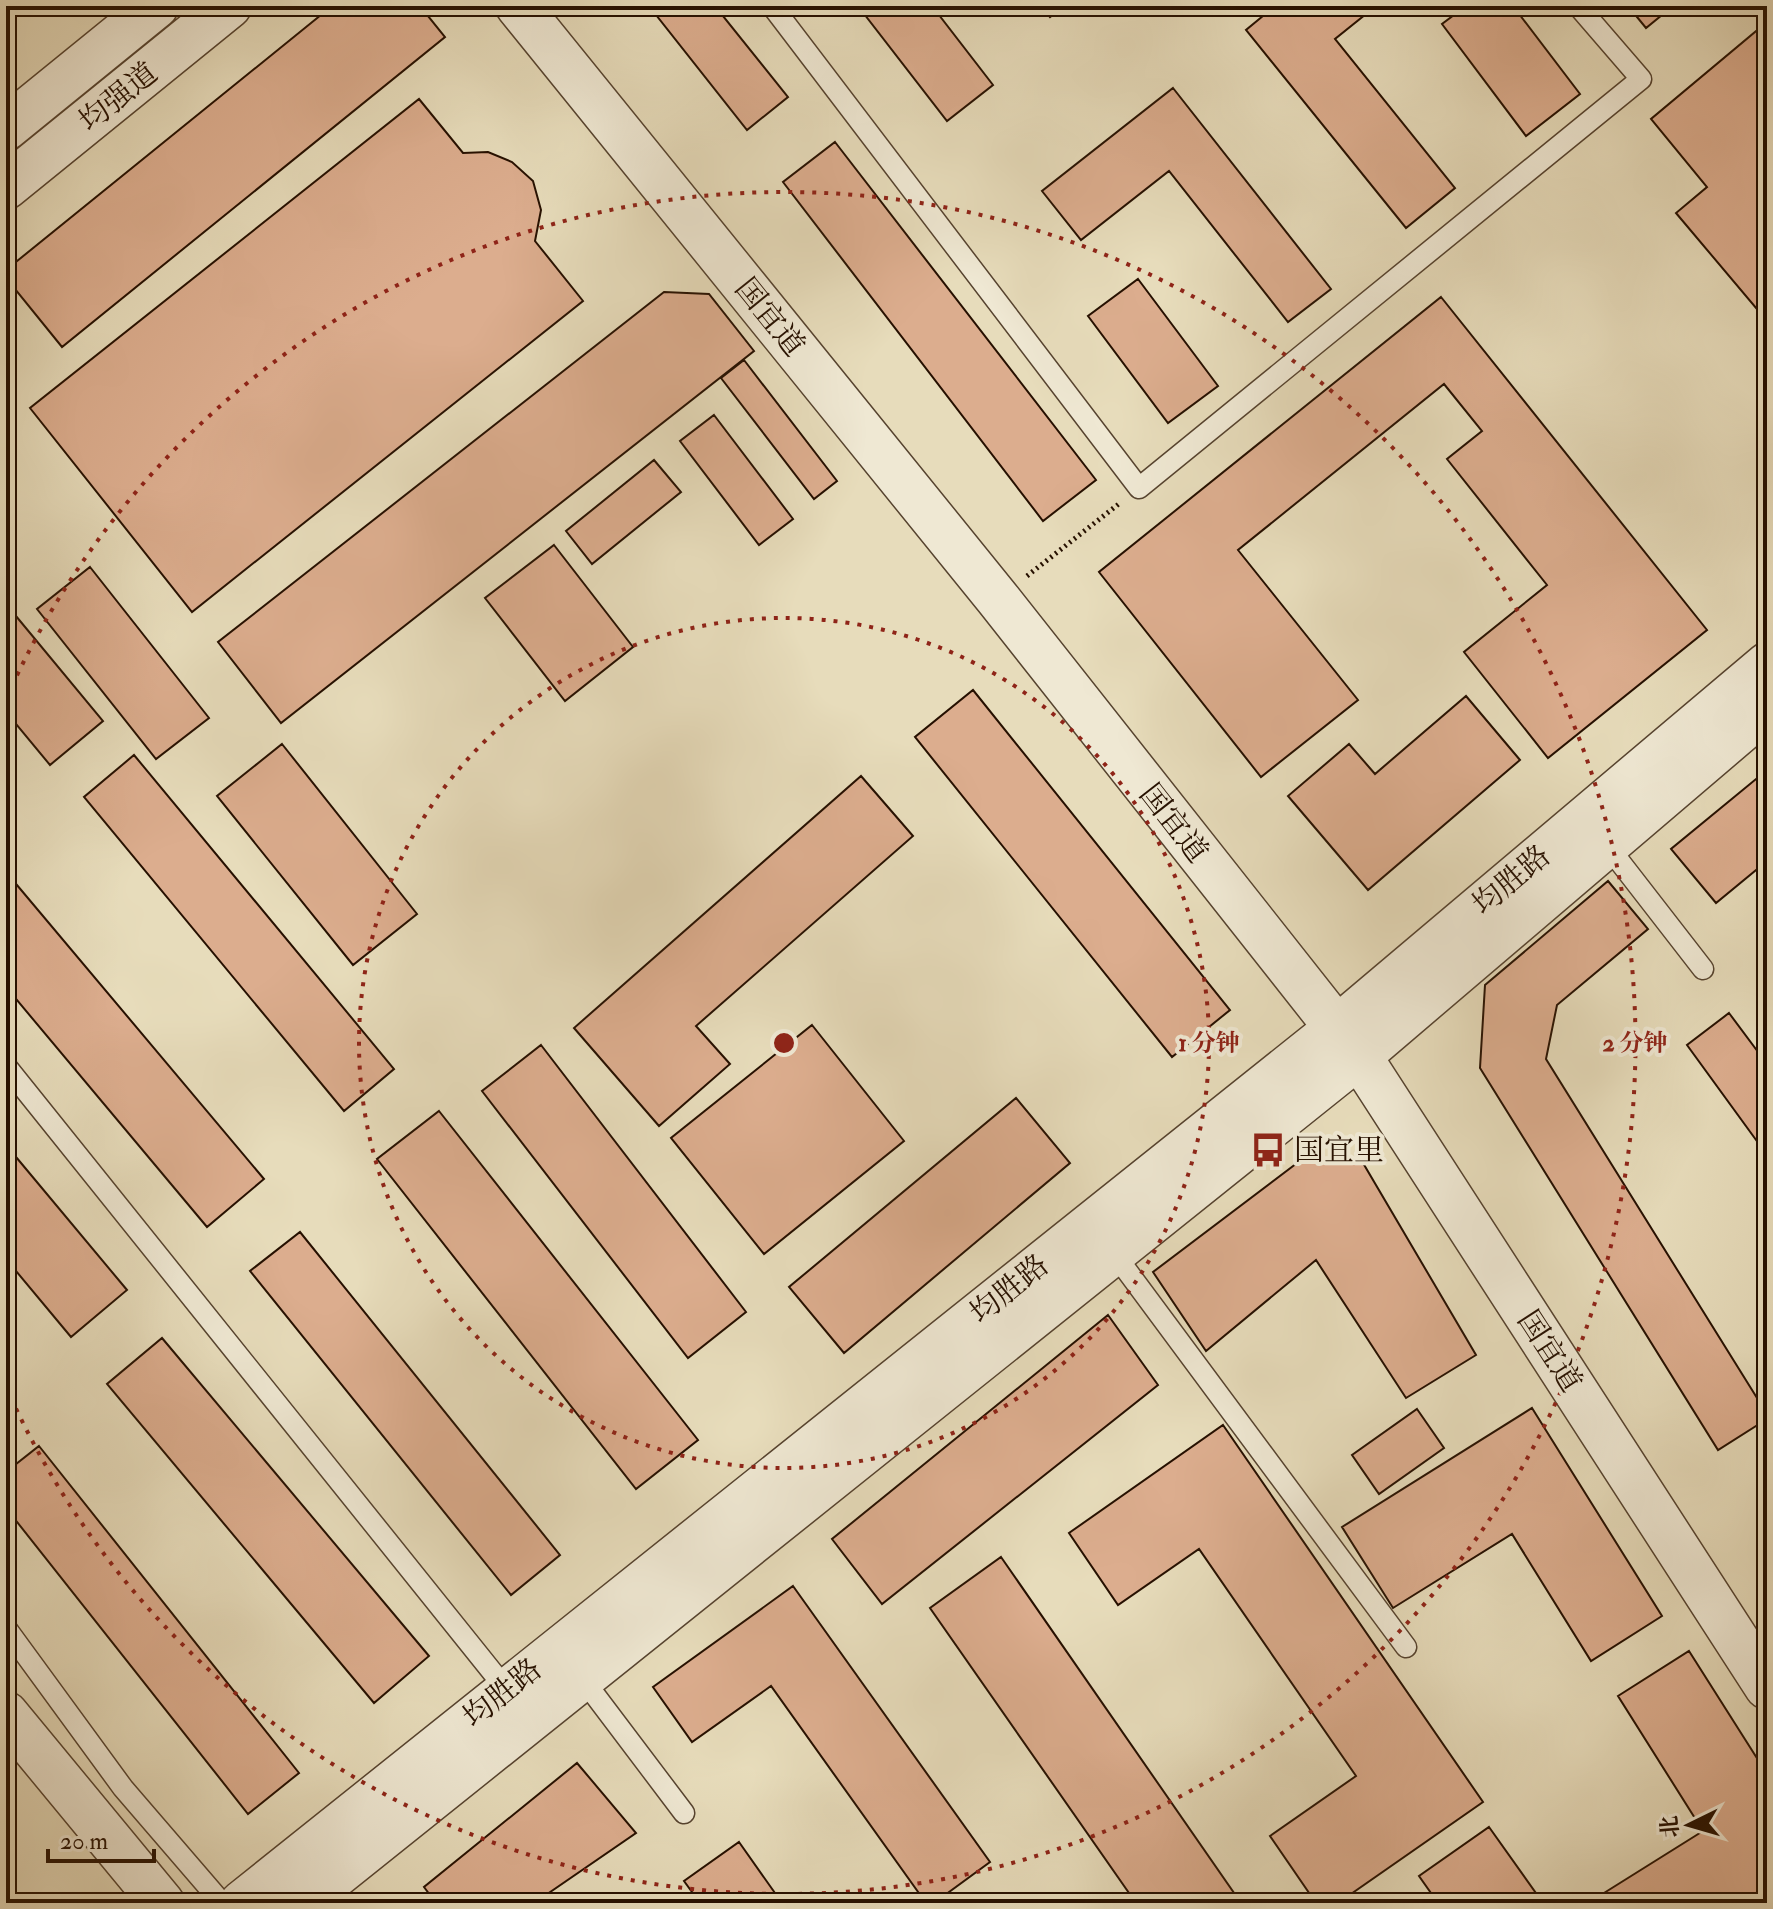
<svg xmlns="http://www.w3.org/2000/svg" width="1773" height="1909" viewBox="0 0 1773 1909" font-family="'IM FELL Double Pica','Noto Serif SC',serif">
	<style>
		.building { fill: #dcad8e; stroke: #261000; stroke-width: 2 }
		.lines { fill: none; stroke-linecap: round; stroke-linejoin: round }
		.service-casing { stroke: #56432f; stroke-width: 23 }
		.tertiary-casing { stroke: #56432f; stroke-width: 47 }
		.path { stroke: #261000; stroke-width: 5; stroke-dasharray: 2 4; stroke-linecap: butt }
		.service { stroke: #efe8d3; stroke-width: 20 }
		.tertiary { stroke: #efe8d3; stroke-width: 44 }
		.ring { fill: none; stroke: #8f2418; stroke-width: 4; stroke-dasharray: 4 8 }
		.labels { text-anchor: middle; stroke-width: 8; stroke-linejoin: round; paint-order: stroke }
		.street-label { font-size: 30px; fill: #261000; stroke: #efe8d3 }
		.poi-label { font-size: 30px; fill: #261000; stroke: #efe8d3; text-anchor: start }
		.centre { fill: #8f2418; stroke: #efe8d3; stroke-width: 4 }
		.ring-label { font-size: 24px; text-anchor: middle; font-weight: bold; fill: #8f2418; stroke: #efe8d3; stroke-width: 8; stroke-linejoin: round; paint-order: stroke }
	</style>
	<rect width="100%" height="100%" fill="#e7dcbb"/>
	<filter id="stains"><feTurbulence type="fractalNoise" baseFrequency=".0025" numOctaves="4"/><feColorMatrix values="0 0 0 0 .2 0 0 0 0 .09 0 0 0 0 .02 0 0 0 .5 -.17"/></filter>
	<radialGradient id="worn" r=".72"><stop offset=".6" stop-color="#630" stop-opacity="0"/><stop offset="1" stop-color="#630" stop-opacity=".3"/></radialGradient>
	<path class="building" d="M332,6H420L445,37L62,347L6,278V270Z
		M649,6H715L788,97L747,130Z
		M858,6H932L993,85L947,121Z
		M1041,6H1064L1050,17Z
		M1275,6H1376L1335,39L1455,188L1406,228L1246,30Z
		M1466,6H1513L1580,94L1526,136L1442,24Z
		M1628,6H1673L1646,28Z
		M1767,22V321L1676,213L1707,187L1651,119Z
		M1173,88L1331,289L1288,322L1169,171L1081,240L1042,191Z
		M419,99L463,153L488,152L512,162L533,181L541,210L535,241L583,301L192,612L30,408Z
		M835,142L1096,480L1043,521L783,182Z
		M1138,279L1218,386L1168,423L1088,316Z
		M664,292L709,294L754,351L281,723L218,642Z
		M1441,297L1707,630L1548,758L1464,652L1547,585L1447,459L1482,431L1444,384L1238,550L1358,700L1261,777L1099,572Z
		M744,360L837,481L814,499L721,378Z
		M714,415L793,519L759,545L680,441Z
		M654,460L681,492L592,564L566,531Z
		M554,545L633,647L565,701L485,598Z
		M90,567L209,718L156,759L37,609Z
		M6,604L103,721L50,765L6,712Z
		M973,690L1230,1010L1172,1057L915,737Z
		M1466,696L1520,760L1368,890L1288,796L1349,744L1375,774Z
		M282,744L417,914L353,965L217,796Z
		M134,755L394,1069L344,1111L84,797Z
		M1767,770V861L1716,903L1671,849Z
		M861,776L913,836L696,1026L730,1064L659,1126L574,1028Z
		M6,872L264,1179L207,1227L6,987Z
		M1608,881L1648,929L1557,1005L1546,1059L1767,1414V1419L1718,1450L1480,1068L1485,985Z
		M1729,1013L1767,1064V1155L1687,1045Z
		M812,1025L904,1141L764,1254L671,1138Z
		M541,1045L746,1312L688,1358L482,1091Z
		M1016,1098L1070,1163L844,1353L789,1287Z
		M439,1111L698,1440L636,1489L377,1159Z
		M6,1145L127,1290L71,1337L6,1259Z
		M1305,1157L1363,1163L1476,1355L1406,1398L1316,1260L1206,1351L1153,1272Z
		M300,1232L560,1555L511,1595L250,1271Z
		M1108,1315L1158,1385L882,1604L832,1539Z
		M162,1338L429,1656L374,1703L107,1384Z
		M1532,1408L1662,1616L1591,1661L1512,1534L1393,1608L1342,1527Z
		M1417,1409L1444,1448L1379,1494L1352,1455Z
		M1223,1425L1483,1802L1338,1903H1316L1270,1836L1356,1776L1199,1549L1118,1605L1069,1533Z
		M39,1446L299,1773L248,1814L6,1508V1472Z
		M1001,1557L1241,1903H1136L930,1608Z
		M793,1586L990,1862L934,1903H926L771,1686L692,1742L653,1687Z
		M1689,1651L1767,1774V1886L1740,1903H1599L1596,1898L1703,1831L1618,1696Z
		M577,1763L636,1833L543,1897L547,1903H436L424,1887Z
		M1489,1827L1543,1903H1438L1419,1876Z
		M739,1842L782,1903H700L684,1881Z"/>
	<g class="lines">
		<g class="service-casing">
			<path id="service" d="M772,6L1139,488L1641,79L1578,6
				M1606,844L1703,969
				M6,1066L510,1694
				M1113,1252L1406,1647
				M6,1628L123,1788L222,1903
				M582,1678L684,1813"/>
		</g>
		<g class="tertiary-casing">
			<path id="tertiary" d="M518,6L998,599L1359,1056L1767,1687
				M6,128L156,6
				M6,187L229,6
				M6,1714L162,1903
				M242,1903L1336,1029L1767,665
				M301,1903L1359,1056L1767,708"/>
		</g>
		<path class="path" d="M1027,576L1120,503"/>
		<use href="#service" class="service"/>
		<use href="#tertiary" class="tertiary"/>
	</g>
	<g class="ring">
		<circle cx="784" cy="1043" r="425"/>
		<path d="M7 697A851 851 0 1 1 7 1389"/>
	</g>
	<defs>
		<g id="bus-bare" transform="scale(2.76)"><path d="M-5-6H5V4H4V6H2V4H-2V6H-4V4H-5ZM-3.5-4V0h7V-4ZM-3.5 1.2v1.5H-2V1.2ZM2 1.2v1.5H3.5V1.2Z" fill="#8f2418" stroke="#efe8d3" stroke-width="2.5" paint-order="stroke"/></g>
	</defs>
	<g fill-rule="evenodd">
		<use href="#bus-bare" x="1268" y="1150"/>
	</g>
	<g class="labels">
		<g class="street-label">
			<text transform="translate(118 97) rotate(-39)" y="10">均强道</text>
			<text transform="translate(770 317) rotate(51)" y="10">国宜道</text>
			<text transform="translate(1174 823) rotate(52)" y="10">国宜道</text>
			<text transform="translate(1511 880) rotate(-40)" y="10">均胜路</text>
			<text transform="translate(1009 1289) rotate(-39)" y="10">均胜路</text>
			<text transform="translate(1550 1351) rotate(57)" y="10">国宜道</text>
			<text transform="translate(502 1693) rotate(-39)" y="10">均胜路</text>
		</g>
		<g class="poi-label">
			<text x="1294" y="1160">国宜里</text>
		</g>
	</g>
	<circle cx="784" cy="1043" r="12" class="centre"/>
	<g class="ring-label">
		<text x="1209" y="1051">1 分钟</text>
		<text x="1635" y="1051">2 分钟</text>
	</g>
	<rect width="1773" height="1909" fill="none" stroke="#e7dcbb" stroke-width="32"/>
	<rect x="8" y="8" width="1757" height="1893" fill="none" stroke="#261000" stroke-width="4"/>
	<rect x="16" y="16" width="1741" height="1877" fill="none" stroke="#261000" stroke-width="2"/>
	<g transform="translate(1689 1825) rotate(265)" stroke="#efe8d3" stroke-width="6" paint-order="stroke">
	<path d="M0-6L14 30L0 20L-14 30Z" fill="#261000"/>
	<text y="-12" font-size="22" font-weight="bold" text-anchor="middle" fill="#261000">北</text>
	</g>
	<path d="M48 1849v12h106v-12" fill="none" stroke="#261000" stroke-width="4"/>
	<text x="60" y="1849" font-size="24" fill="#261000" stroke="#efe8d3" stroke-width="6" paint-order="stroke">20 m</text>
	<rect width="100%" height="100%" filter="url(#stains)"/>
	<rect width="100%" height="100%" fill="url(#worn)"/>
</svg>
